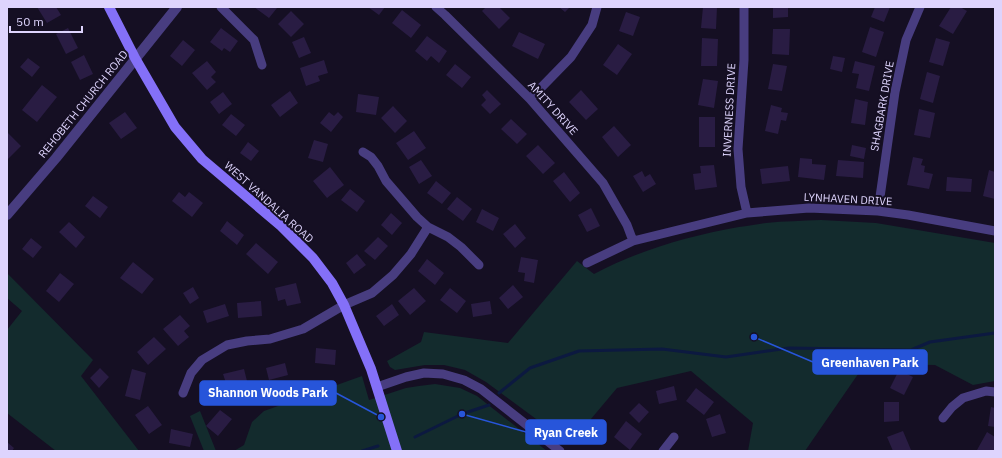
<svg xmlns="http://www.w3.org/2000/svg" width="1002" height="458" viewBox="0 0 1002 458" font-family="'IBM Plex Sans',sans-serif">
	<style>
		.green { fill: #132b2d }
		.lines { fill: none; stroke-linecap: round; stroke-linejoin: round }
		.stream { stroke: #0c1940; stroke-width: 3 }
		.building { fill: #291c43 }
		.minor { stroke: #483d80; stroke-width: 9 }
		.tertiary { stroke: #483d80; stroke-width: 10 }
		.secondary { stroke: #8470f8; stroke-width: 10 }
		.labels { text-anchor: middle; stroke-width: 4; stroke-linejoin: round; paint-order: stroke }
		.street-label { font-size: 11px; fill: #ded4fd; stroke: #150f23 }
		.leader { fill: none; stroke: #2755da; stroke-width: 1.5 }
		.callout-dot { fill: #2755da; stroke: #150f23; stroke-width: 1.5 }
		.callout { fill: #2755da; stroke: #2755da; stroke-width: 1.5 }
		.callout-label { font-size: 12px; text-anchor: middle; font-weight: bold; fill: #fff }
	</style>
	<rect width="100%" height="100%" fill="#150f23"/>
	<path class="green" d="M821,220L876,223L995,243V381L973,385L935,365L865,364L805,451H748L753,423L691,371L617,388L570,444L486,382L465,370L444,365H425L395,370L390,367L387,361L421,342L424,332L508,343L577,261L594,274C639,250 689,236 739,227C748,226 757,224 766,223C784,221 802,221 821,220Z
		M7,273L93,360L81,376L139,451H56L7,413V330L22,311L7,298Z
		M362,376L369,400L406,388L419,386L435,384L460,388L477,396L547,451H234L244,445L252,422L264,411Z
		M200,411L216,451H204L190,416Z"/>
	<g class="lines">
		<path class="stream" d="M499,393L530,368L579,351L662,349L726,357L789,348L911,350L930,342L995,333
			M415,437L462,414L489,405
			M362,451L378,446"/>
	</g>
	<path class="building" d="M37,7H56L61,15L47,23Z
		M254,7H276L277,8L269,18Z
		M368,7H385L379,15Z
		M486,7H499L510,18L499,29L482,11Z
		M559,7H570L565,12Z
		M703,7H717L716,29L701,28Z
		M773,7H788V17L773,18Z
		M875,7H890L884,22L871,17Z
		M951,7H960L967,11L953,34L939,26Z
		M402,10L421,25L411,38L392,23Z
		M291,11L304,24L291,37L278,24Z
		M626,12L640,17L633,36L619,31Z
		M870,27L884,32L876,57L862,52Z
		M68,28L78,48L66,54L56,34Z
		M221,28L238,41L230,52L224,48L222,51L210,42Z
		M773,29H790L789,55L772,54Z
		M519,32L545,44L538,59L512,46Z
		M427,36L447,51L439,63L431,56L427,61L415,51Z
		M304,37L311,53L299,58L292,42Z
		M702,38L718,39L717,66H701Z
		M936,38L950,42L943,66L929,62Z
		M183,40L195,50L182,66L170,56Z
		M618,44L632,54L617,75L603,65Z
		M84,55L93,74L80,80L71,62Z
		M833,56L845,58L842,72L830,69Z
		M28,58L40,67L32,77L20,67Z
		M324,60L328,73L318,76L320,81L306,86L300,68Z
		M207,61L216,72L211,77L216,82L207,90L192,73Z
		M855,61L875,66L869,91L856,88L859,74L852,73Z
		M455,64L471,77L462,88L446,75Z
		M773,64L787,66L782,91L768,89Z
		M927,72L940,76L933,103L920,99Z
		M703,79L718,81L714,108L698,105Z
		M42,85L57,97L37,122L22,110Z
		M487,90L501,104L490,114L481,105L486,100L482,95Z
		M581,90L598,109L586,120L569,102Z
		M290,91L298,103L280,117L271,105Z
		M223,92L232,104L219,114L210,102Z
		M358,94L379,97L376,115L356,112Z
		M855,99L868,102L865,125L851,123Z
		M771,105L782,108L781,112L788,113L786,121L781,120L778,134L765,131Z
		M393,106L407,121L395,133L381,118Z
		M919,109L935,113L930,138L914,135Z
		M125,112L137,128L121,139L109,123Z
		M329,112L334,116L338,112L343,117L331,132L320,123Z
		M231,114L245,125L236,136L222,125Z
		M699,117H715V147H699Z
		M511,119L527,134L517,144L501,129Z
		M614,126L631,145L618,157L602,137Z
		M414,131L426,148L408,160L396,143Z
		M7,132L21,146L7,160Z
		M314,140L328,144L323,162L308,158Z
		M248,142L259,151L251,161L240,153Z
		M538,145L555,163L543,174L526,156Z
		M852,145L866,148L864,159L850,156Z
		M913,157L923,159L921,165L925,166L924,172L933,174L929,189L907,185Z
		M800,158L812,159V164L826,165L824,180L798,177Z
		M421,160L432,176L419,184L409,167Z
		M838,160L864,162L863,178L836,176Z
		M714,165L717,187L695,190L693,174L701,173L700,166Z
		M788,166L790,181L762,184L760,169Z
		M330,167L344,185L327,198L313,181Z
		M989,170L995,172V199L983,196Z
		M642,171L645,177L650,174L656,184L643,192L633,176Z
		M564,172L580,193L570,202L553,181Z
		M947,177L972,179L971,192L946,191Z
		M436,181L451,193L442,204L427,193Z
		M350,189L365,201L357,212L341,200Z
		M179,192L185,197L189,192L203,203L192,217L172,201Z
		M93,196L108,207L100,218L85,206Z
		M457,197L472,209L463,221L447,209Z
		M591,208L600,226L587,232L578,215Z
		M482,209L499,218L493,231L476,222Z
		M391,213L402,223L392,235L381,225Z
		M227,221L244,235L237,245L220,231Z
		M69,222L85,237L76,248L59,232Z
		M515,224L526,238L515,248L503,234Z
		M378,237L388,246L375,260L364,251Z
		M31,238L42,247L33,258L22,249Z
		M256,243L278,262L268,274L246,254Z
		M357,254L366,265L354,274L346,263Z
		M521,257L538,260L534,283L524,281L525,273L518,272Z
		M427,259L444,273L435,285L418,271Z
		M133,262L154,279L142,294L120,278Z
		M60,273L74,284L59,302L46,291Z
		M296,283L301,303L287,306L285,299L278,301L275,288Z
		M513,285L523,297L508,309L499,298Z
		M193,287L199,298L190,304L183,293Z
		M414,288L426,301L410,315L398,301Z
		M450,288L466,301L457,313L440,300Z
		M261,301L262,316L238,318L237,303Z
		M490,301L492,314L473,317L471,304Z
		M225,304L229,316L207,323L203,311Z
		M392,304L399,315L384,326L376,316Z
		M180,315L190,326L184,331L189,337L178,346L163,329Z
		M154,337L166,349L148,365L137,352Z
		M316,348L336,350L335,365L315,363Z
		M285,363L288,375L269,380L266,368Z
		M100,368L109,377L99,388L90,378Z
		M132,369L146,373L140,400L125,396Z
		M244,369L247,381L227,386L223,374Z
		M899,370L913,377L904,395L890,388Z
		M674,386L677,400L659,404L656,391Z
		M696,388L714,402L704,415L686,401Z
		M884,402H899V421L884,422Z
		M639,403L649,412L639,423L629,413Z
		M148,406L162,425L149,434L135,415Z
		M991,407L995,408V427L988,426Z
		M220,410L232,419L218,436L206,426Z
		M720,414L726,433L712,437L706,419Z
		M626,421L642,434L630,450L614,437Z
		M171,429L193,434L190,447L169,443Z
		M903,431L911,450L908,451H893L887,437Z
		M987,432L995,437V451H979L977,450Z
		M7,442L14,448L12,451H7Z"/>
	<g class="lines">
		<path class="minor" d="M221,7L254,40L262,65
			M436,7L445,15L530,99L603,183L627,225L633,241
			M744,7V60L738,149L741,187L747,213
			M530,99L571,57L592,25L597,7
			M363,152L371,157L378,166L386,181L417,217L428,227L448,237L461,247L479,265
			M878,211L895,92L906,40L920,7
			M587,263L633,241L747,213L809,208L878,211L908,215L995,231
			M377,387L406,377L424,373L443,374L464,380L481,389L560,451
			M183,393L191,373L202,360L227,345L247,341L270,339L303,329L344,305L372,293L393,275L411,254L428,227
			M943,418L952,407L963,398L986,391L995,392
			M663,451L674,437"/>
		<path class="tertiary" d="M7,215L56,158L177,7"/>
		<path class="secondary" d="M109,7L135,58L175,127L202,159L281,226L313,258L332,283L344,305L371,369L397,451"/>
	</g>
	<g class="labels">
		<g class="street-label">
			<text transform="translate(83 104) rotate(-51)" y="4">REHOBETH CHURCH ROAD</text>
			<text transform="translate(882 106) rotate(-80)" y="4">SHAGBARK DRIVE</text>
			<text transform="translate(553 108) rotate(48)" y="4">AMITY DRIVE</text>
			<text transform="translate(729 110) rotate(-87)" y="4">INVERNESS DRIVE</text>
			<text transform="translate(848 199) rotate(3)" y="4">LYNHAVEN DRIVE</text>
			<text transform="translate(269 202) rotate(42)" y="4">WEST VANDALIA ROAD</text>
		</g>
	</g>
	<path class="leader" d="M754 337L813 362M381 417L336 393M462 414L526 432"/>
	<g class="callout-dot">
		<circle cx="754" cy="337" r="4"/>
		<circle cx="381" cy="417" r="4"/>
		<circle cx="462" cy="414" r="4"/>
	</g>
	<g class="callout">
		<rect x="813" y="350" width="114" height="24" rx="4"/>
		<rect x="200" y="381" width="136" height="24" rx="4"/>
		<rect x="526" y="420" width="80" height="24" rx="4"/>
	</g>
	<g class="callout-label">
		<text x="870" y="367">Greenhaven Park</text>
		<text x="268" y="397">Shannon Woods Park</text>
		<text x="566" y="437">Ryan Creek</text>
	</g>
	<rect width="1002" height="458" fill="none" stroke="#ded4fd" stroke-width="16"/>
	<path d="M10 26v6h72v-6" fill="none" stroke="#ded4fd" stroke-width="2"/>
	<text x="16" y="26" font-size="12" fill="#ded4fd" stroke="#150f23" stroke-width="3" paint-order="stroke">50 m</text>
</svg>
